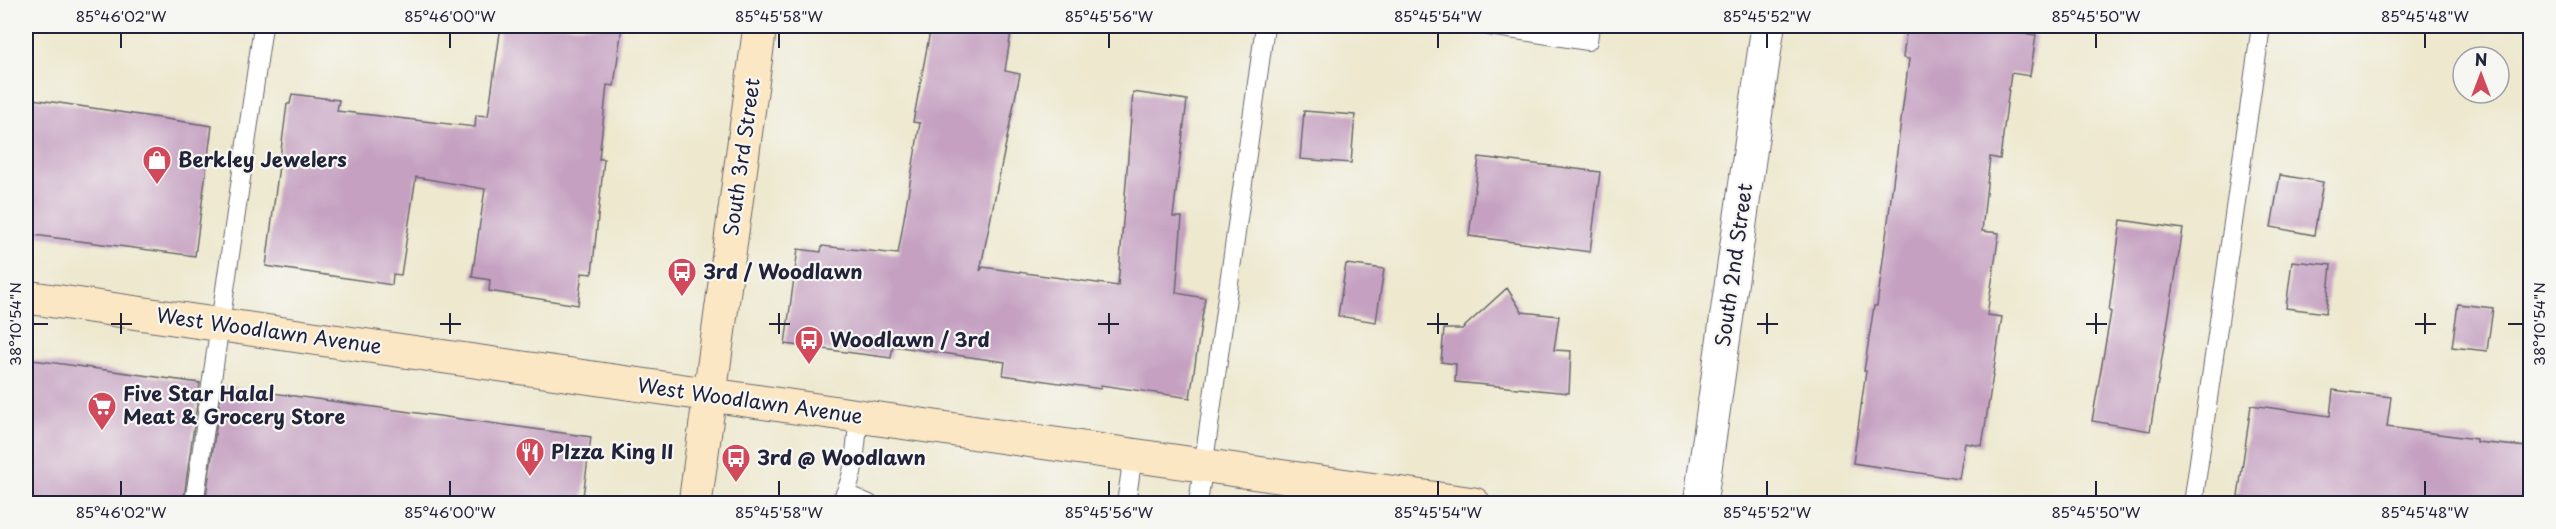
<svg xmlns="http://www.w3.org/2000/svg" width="2556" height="529" viewBox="0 0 2556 529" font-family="'Playpen Sans',sans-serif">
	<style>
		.building { fill: #c5a0c1 }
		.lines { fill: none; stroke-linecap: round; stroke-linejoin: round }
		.service-casing { stroke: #69676e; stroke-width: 20 }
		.minor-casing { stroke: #69676e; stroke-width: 35 }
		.secondary-casing { stroke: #69676e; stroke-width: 35 }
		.service { stroke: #fff; stroke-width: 18 }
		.minor { stroke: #fff; stroke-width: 33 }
		.secondary { stroke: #fbe7c3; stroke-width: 33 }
		.ticks { fill: none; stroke: #22223b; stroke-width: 2 }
		.labels { text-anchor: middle; stroke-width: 4.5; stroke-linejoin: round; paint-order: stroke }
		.street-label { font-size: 20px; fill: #22223b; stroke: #f6f6f2 }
		.poi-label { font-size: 20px; font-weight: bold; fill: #22223b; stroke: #f6f6f2; text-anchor: start }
		.neatline { fill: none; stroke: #22223b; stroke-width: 2 }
		.ticks-label { font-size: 15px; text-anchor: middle; fill: #22223b }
	</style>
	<rect width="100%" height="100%" fill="#f6f6f2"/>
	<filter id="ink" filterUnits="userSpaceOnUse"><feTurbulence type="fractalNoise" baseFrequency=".0167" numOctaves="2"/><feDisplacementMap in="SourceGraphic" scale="12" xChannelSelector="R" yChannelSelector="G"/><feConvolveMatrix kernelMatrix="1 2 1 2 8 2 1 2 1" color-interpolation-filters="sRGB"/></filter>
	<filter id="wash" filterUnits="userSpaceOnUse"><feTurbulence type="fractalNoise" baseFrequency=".008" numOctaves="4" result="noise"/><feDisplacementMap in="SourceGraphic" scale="24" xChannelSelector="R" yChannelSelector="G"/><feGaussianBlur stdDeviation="1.35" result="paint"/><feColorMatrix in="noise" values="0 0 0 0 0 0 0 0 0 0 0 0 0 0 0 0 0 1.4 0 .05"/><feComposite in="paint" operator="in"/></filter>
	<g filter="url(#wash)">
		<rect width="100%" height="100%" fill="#ede8ce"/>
		<g id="blocks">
			<path class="building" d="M501,26H622L614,86L607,85L599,159H604L592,274L582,273L578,305L489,291L490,280L472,277L485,189L416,177L401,275L393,274L392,285L266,266L287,104H290L292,94L339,100L337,111L475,127L476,115L488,116Z
				M931,26H1012L1005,71L1020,74L980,271L983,267L1118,286L1133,92L1187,100L1173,217H1182L1176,293L1205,298L1190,398L1101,385V389L1003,375L1005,362L893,346L891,358L785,344L798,249L821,252L822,246L898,254L920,123L913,122Z
				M1907,26H2015L2014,32L2036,35L2030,76L2011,73L2000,159L1990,157L1982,231L1999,233L1987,315L2002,317L1982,446L1965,443L1959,479L1853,463L1866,371H1864L1874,306H1877L1909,59L1903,58Z
				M26,98L212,126L195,256L26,234Z
				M1304,111L1355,115L1351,163L1300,159Z
				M1479,157L1600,172L1590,252L1469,236Z
				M2280,175L2323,182L2314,235L2271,227Z
				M2121,220L2183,229L2150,431L2092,421L2111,312L2109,311Z
				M2292,261L2331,265L2326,313L2286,308Z
				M1346,264L1384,269L1376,322L1338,316Z
				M1507,288L1522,312L1559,316L1554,350L1571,351L1569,393L1455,382L1456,364L1441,362L1444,329H1462Z
				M2458,304L2493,308L2487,351L2452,347Z
				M26,359L200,383L183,504H26Z
				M222,386L591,437L582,504H205Z
				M2333,390L2391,397L2387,427L2476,439V442L2527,447L2526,458L2530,459V504H2283L2238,497L2251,405L2330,416Z"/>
		</g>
	</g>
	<g filter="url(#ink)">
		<use href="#blocks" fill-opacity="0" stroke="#69676e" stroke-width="1.5"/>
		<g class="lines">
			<g class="service-casing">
				<path id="service" d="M1490,26L1588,41L1590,26
					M846,494L869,504
					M194,504L263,26
					M839,504C856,480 855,445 859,417
					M1126,504L1133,455
					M1198,504L1265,26
					M2193,504L2261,26"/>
			</g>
			<g class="minor-casing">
				<path id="minor" d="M1700,504L1768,26"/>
			</g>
			<g class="secondary-casing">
				<path id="secondary" d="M26,297L1474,504
					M695,504L760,26"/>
			</g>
			<use href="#service" class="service"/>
			<use href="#minor" class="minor"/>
			<use href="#secondary" class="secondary"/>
		</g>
	</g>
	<path class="ticks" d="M121,33V48M450,33V48M779,33V48M1109,33V48M1438,33V48M1767,33V48M2096,33V48M2425,33V48M121,313V334M450,313V334M779,313V334M1109,313V334M1438,313V334M1767,313V334M2096,313V334M2425,313V334M33,324H48M111,324H132M440,324H461M769,324H790M1098,324H1119M1427,324H1448M1757,324H1778M2086,324H2107M2415,324H2436M2508,324H2523M121,481V496M450,481V496M779,481V496M1109,481V496M1438,481V496M1767,481V496M2096,481V496M2425,481V496"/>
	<defs>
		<g id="shop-pin" transform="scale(1.5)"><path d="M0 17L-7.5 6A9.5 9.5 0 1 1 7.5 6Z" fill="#d1495b" stroke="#f6f6f2"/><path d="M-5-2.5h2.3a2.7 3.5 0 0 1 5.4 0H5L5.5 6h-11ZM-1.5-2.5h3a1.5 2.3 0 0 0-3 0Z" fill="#fff"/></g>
		<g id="bus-pin" transform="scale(1.5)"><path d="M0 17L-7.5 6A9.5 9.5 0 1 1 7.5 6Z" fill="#d1495b" stroke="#f6f6f2"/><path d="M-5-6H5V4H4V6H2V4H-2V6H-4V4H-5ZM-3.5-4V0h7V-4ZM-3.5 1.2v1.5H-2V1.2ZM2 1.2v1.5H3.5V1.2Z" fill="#fff"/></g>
		<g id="supermarket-pin" transform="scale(1.5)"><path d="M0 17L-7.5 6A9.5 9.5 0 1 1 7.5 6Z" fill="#d1495b" stroke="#f6f6f2"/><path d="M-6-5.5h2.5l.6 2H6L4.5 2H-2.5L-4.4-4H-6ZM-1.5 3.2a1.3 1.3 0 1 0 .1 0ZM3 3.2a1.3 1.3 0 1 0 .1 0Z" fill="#fff"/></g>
		<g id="restaurant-pin" transform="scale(1.5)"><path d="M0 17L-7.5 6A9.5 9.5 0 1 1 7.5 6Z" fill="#d1495b" stroke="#f6f6f2"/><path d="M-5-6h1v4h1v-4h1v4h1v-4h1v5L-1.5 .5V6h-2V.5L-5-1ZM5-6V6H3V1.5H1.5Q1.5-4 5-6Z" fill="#fff"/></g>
	</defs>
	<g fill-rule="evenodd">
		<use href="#shop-pin" x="157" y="160"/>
		<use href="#bus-pin" x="682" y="272"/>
		<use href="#bus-pin" x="809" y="340"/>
		<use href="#supermarket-pin" x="102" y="406"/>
		<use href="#restaurant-pin" x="530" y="452"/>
		<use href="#bus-pin" x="736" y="458"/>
	</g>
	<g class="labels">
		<g class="street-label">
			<text transform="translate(742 157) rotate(-82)" y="7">South 3rd Street</text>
			<text transform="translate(1734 265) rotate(-82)" y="7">South 2nd Street</text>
			<text transform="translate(269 331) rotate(8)" y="7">West Woodlawn Avenue</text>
			<text transform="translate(750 401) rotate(8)" y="7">West Woodlawn Avenue</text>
		</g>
		<g class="poi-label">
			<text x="178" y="167">Berkley Jewelers</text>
			<text x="703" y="279">3rd / Woodlawn</text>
			<text x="830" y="347">Woodlawn / 3rd</text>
			<text x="123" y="401">Five Star Halal<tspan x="123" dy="23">Meat &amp; Grocery Store</tspan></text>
			<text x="551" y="459">PIzza King II</text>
			<text x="757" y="465">3rd @ Woodlawn</text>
		</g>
	</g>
	<rect width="2556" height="529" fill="none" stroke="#f6f6f2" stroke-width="66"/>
	<g transform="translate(2481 75)"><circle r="28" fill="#f6f6f2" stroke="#a1a1a9" stroke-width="1.5"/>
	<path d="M0-4.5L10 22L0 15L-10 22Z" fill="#d1495b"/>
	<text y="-9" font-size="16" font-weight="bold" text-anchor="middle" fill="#22223b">N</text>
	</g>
	<rect x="33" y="33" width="2490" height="463" class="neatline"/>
	<g class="ticks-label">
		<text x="121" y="22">85°46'02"W</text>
		<text x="450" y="22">85°46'00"W</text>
		<text x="779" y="22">85°45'58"W</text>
		<text x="1109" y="22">85°45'56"W</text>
		<text x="1438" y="22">85°45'54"W</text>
		<text x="1767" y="22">85°45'52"W</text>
		<text x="2096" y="22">85°45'50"W</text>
		<text x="2425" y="22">85°45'48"W</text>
		<text transform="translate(16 324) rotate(-90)" y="5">38°10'54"N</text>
		<text transform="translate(2540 324) rotate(-90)" y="5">38°10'54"N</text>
		<text x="121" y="518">85°46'02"W</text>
		<text x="450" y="518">85°46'00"W</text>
		<text x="779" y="518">85°45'58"W</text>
		<text x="1109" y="518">85°45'56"W</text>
		<text x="1438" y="518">85°45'54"W</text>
		<text x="1767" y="518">85°45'52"W</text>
		<text x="2096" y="518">85°45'50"W</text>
		<text x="2425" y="518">85°45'48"W</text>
	</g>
</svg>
